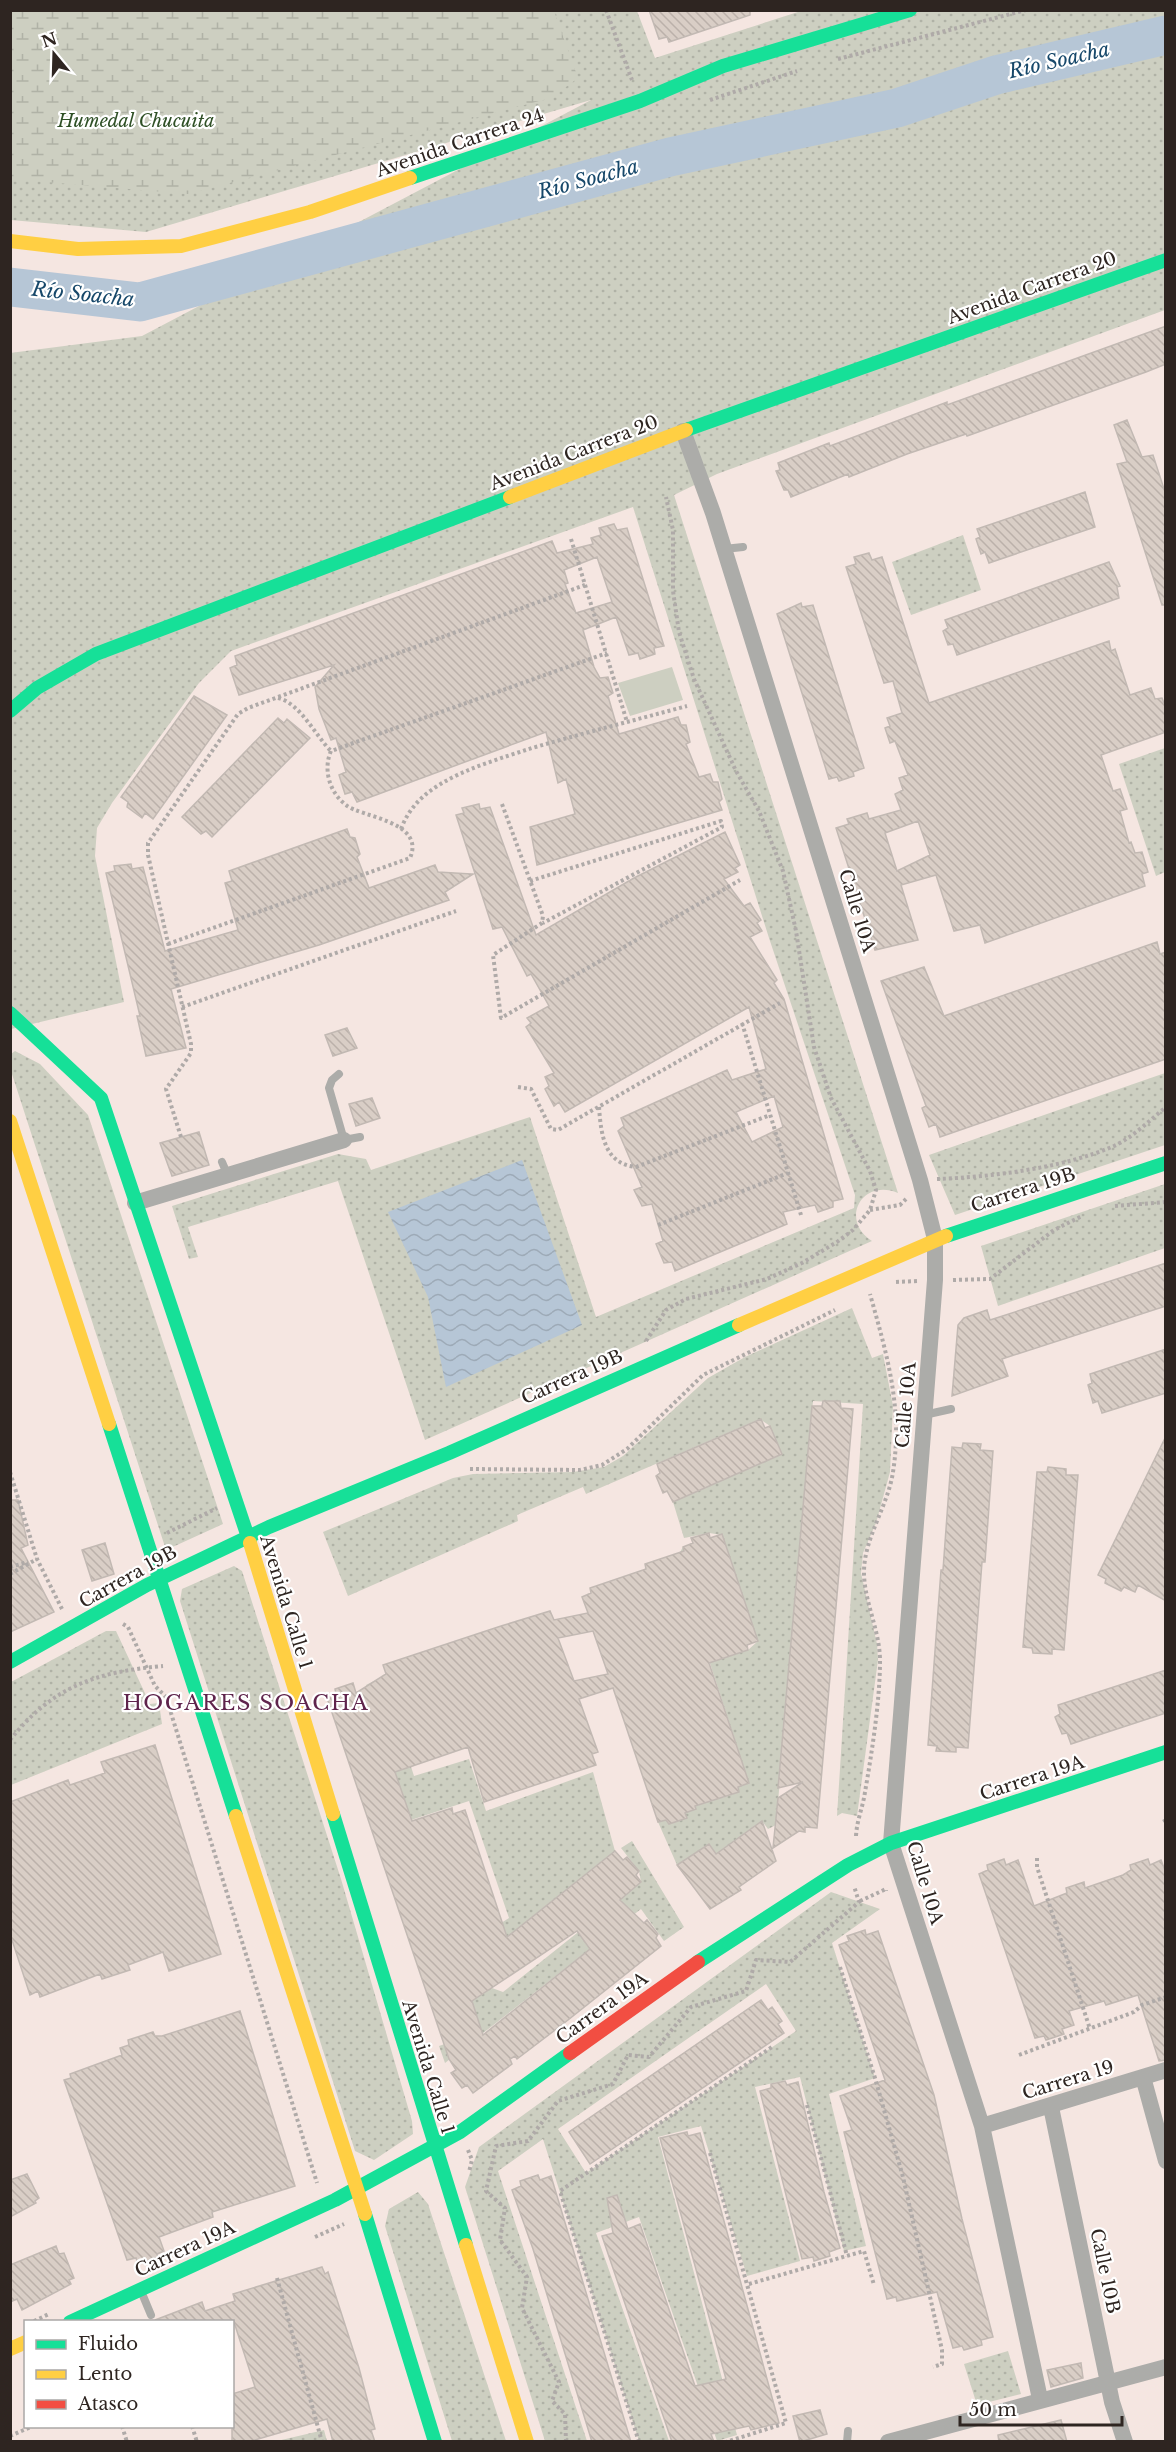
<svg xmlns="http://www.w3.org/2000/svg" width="1176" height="2452" viewBox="0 0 1176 2452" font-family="'Libre Baskerville',serif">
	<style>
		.grass { fill: url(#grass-dots); fill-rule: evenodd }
		.wetland { fill: url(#wetland-marsh) }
		.garden { fill: #cdcfc1 }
		.water { fill: url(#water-waves) }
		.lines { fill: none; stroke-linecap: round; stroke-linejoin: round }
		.river { stroke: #b6c6d6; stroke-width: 39 }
		.building { fill: url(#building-back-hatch); stroke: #c2b9b3; stroke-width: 1.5; fill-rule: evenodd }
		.path { stroke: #afaaa8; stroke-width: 4; stroke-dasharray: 3 3; stroke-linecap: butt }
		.lane { stroke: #acaca9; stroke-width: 8 }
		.street { stroke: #acaca9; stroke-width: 16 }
		.fast { stroke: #16e098; stroke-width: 14 }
		.slow { stroke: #ffcf43; stroke-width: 14 }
		.jam { stroke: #f24e42; stroke-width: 14 }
		.labels { text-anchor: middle; stroke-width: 4.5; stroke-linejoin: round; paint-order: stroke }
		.park-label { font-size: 18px; font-style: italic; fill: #2f5026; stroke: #fff }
		.street-label { font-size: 18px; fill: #2e2521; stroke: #fff }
		.water-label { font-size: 20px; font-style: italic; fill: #17486a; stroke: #fff }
		.quarter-label { font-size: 21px; letter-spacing: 1.5px; fill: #5f244c; stroke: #fff }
	</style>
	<defs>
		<pattern id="grass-dots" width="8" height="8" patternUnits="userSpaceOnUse" patternTransform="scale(1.5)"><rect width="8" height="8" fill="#cdcfc1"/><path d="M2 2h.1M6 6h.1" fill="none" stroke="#b0b2a6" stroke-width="1.8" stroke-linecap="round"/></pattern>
		<pattern id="wetland-marsh" width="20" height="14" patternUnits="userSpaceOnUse" patternTransform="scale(1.5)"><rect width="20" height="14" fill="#cdcfc1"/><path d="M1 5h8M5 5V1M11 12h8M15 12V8" fill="none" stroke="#b0b2a6"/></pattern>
		<pattern id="water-waves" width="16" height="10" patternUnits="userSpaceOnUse" patternTransform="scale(1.5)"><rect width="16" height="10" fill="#b6c6d6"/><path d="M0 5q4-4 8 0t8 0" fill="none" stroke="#9daab7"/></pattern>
		<pattern id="building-back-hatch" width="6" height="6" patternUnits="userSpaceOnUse" patternTransform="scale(1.5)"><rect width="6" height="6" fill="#d9cec6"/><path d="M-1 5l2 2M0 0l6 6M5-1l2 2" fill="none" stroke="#bbb1aa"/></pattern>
	</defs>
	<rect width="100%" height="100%" fill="#f5e6e1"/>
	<path class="grass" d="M11,11H637L655,58L801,11H1165V310L717,474L674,495L898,1193C862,1178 839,1220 872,1241L425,1440L338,1181L188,1227L198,1257L189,1259L172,1206L338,1154L366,1159L371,1170L530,1117L596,1317L854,1208L855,1195L769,938L633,507L231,651L199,683L112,803L97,828L95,856L124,1002L11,1029L10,353L142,336L591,100L146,232L11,220Z
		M963,535L981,590L911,615L892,562Z
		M1165,748V872L1156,876L1119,764Z
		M15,1051L40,1064L88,1115L223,1524L166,1550L11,1071V1054Z
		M1165,1073V1145L955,1215L929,1155Z
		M1165,1184V1248L998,1306L981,1246Z
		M852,1308L872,1358L883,1354L893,1406L890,1472L876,1523L863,1553L861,1573L877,1644L878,1660L857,1816L842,1813L837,1816L863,1404L813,1401L776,1825L768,1829L762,1821L716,1854L709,1844L677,1865L658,1822L696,1808L621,1584L636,1572L710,1796L719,1794L722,1798L739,1792L738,1787L749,1783L676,1559L683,1547L731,1656L748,1650L758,1641L722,1535L709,1533L684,1538L673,1502L770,1426L760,1419L586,1494L583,1487L517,1515L518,1521L348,1596L323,1532L453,1478L473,1474L573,1472L604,1467L623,1456L708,1378L745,1357Z
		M234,1566L242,1571L341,1879L412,2121L413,2134L374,2160L355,2151L180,1601L182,1589Z
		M106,1631H116L150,1704L159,1703L162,1724L11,1785V1682Z
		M382,1677L414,1776L469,1759L486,1811L593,1772L615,1851L518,1928L492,1988L503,1992L641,1882L639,1871L621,1848L632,1841L684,1927L664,1941L641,1909L445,2063L439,2046L471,2035L480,2026L455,1952L509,1918L469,1801L411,1820L366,1685Z
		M831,1892L880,1909L832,1943L875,2078L829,2094L866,2246L844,2251L800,2077L755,2087L800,2261L747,2276L701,2126L658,2137L737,2435L717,2441L639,2217L596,2233L669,2441H639L543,2139L498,2171L587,2441H545L465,2187L479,2147ZM766,1984L796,2031L586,2173L558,2129Z
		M418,2192L428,2204L506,2441H452L385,2226L389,2209Z
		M1008,2351L1021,2394L977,2405L964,2364Z
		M324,2430L327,2441H277Z"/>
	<path class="wetland" d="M10,11H554L578,78L551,98L188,194L11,179Z"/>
	<path class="garden" d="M672,667L683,700L630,716L618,683Z"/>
	<path class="water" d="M522,1160L582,1325L446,1387L428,1297L388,1212Z"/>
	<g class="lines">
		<path class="river" d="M10,287L140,302L670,157L897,108L996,75L1166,35"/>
	</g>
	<path class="building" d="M649,10H750V15L669,42L667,37L659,39Z
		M1166,326V364L1146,372L967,436L966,434L907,454L849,477L848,474L791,497L788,490H784L776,471L780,470L778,463L829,443L830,446L947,402V405Z
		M1127,420L1142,457L1153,455L1166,495V605H1162L1117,464L1127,462L1114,425Z
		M1085,492L1095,527L989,563L985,552L981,554L976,539L980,537L977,529Z
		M614,524L617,530L627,528L664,646L654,648L655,654L640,659L638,653L629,655L616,617L583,630L594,667L600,678L608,677L613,693L608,696L619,734L678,717L681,725H686L690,742L686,744L699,777L710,774L713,782H718L722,799L719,802L722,810L537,865L530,827L575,814L566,779L558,783L546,732L357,802L352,792L345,794L339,775L346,772L336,738L331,740L319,709L315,687L334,665L239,695L230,668L237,665L235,656L552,541L557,553L593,544L591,538L601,535L599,528ZM597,557L612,602L576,613L565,584L568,583L564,570Z
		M869,553L872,560L882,557L929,703L1109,641L1111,651L1115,649L1130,695L1151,688L1155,699L1162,698L1166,708V732L1101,755L1113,791L1120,789L1127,809L1120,811L1129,843L1131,842L1135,853L1142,852L1148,872L1142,874L1145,886L985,943L980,925L954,931L936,875L901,885L918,940L875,950L836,828L849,824L847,819L867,813L869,819L901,810L895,794L903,790L899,778L908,775L895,741L890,743L885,728L890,726L887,718L902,713L893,681L884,683L846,567L856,564L854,557ZM918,821L930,855L897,871L885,833Z
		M1109,562L1120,586L1117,587L1119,598L957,655L953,644L948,645L943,631L948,628L945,620Z
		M801,603L802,607L813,605L864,768L853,772L854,776L839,781L837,777L829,779L777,614Z
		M194,696L227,715L153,819L145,813L142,818L127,807L128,802L121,797Z
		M278,718L284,723L287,719L310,738L212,837L206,831L201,834L182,817Z
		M479,804L480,809L490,807L536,935L634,878L725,832L740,865L735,868L738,872L724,879L744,906L750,903L761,920L757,923L762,931L750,937L777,980L774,983L784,999L843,1199L833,1201V1207L818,1212L815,1205L783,1212L787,1224L675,1271L672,1262L664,1263L656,1244L663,1241L652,1204L642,1206L634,1190L642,1187L618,1131L624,1126L621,1118L727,1070L732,1080L766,1069L749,1007L565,1112L559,1102L554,1106L545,1089L549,1086L545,1077L554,1073L526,1027L531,1023L527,1018L549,1006L531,974L527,976L502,927L493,929L456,815L464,813L462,808ZM774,1096L783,1127L752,1142L736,1112Z
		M347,829L350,837L355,838L360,854L357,857L369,888L435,865L438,872L473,874L445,892L449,900L319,945L171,989L186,1048L146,1056L137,1016H140L106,873L115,871L114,866L131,864L132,869L143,867L165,951L238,930L225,883L232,881L229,871Z
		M1157,942L1160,954L1166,952V1059L940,1137L936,1124L929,1127L922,1108L926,1106L881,981L924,967L944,1016Z
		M347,1028L357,1048L333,1056L325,1035Z
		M372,1098L380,1118L356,1126L349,1104Z
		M199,1132L209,1165L172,1176L160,1143Z
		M1166,1263V1306L1002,1359L1008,1376L952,1396L958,1325L964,1318L987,1310L990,1320Z
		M1166,1349V1393L1102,1413L1098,1401L1093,1403L1088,1385L1092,1383L1090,1374Z
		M823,1401H840L841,1408L853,1409L817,1828L805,1827V1832L799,1831L773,1848L778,1798L803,1782L778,1788L812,1406H822Z
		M761,1419L765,1428L770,1426L782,1454L673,1502L667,1491L663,1493L656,1476L660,1473L657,1464Z
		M1166,1436V1601L1138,1585L1135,1592L1124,1587L1121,1591L1105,1583L1106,1579L1098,1575Z
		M963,1443L981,1444L980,1450L993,1451L985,1562H982L968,1748L956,1747V1752L936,1751L937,1746L928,1745L941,1570H943L952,1447L962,1448Z
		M1048,1467L1066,1469V1475H1078L1064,1650L1052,1649V1654L1033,1653L1032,1648L1023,1647L1037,1472H1047Z
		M10,1500H18L28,1545L21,1548L54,1612L10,1632Z
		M709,1533L710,1538L722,1534L758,1641L747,1645L748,1650L709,1663L749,1783L738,1787L739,1792L695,1806L696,1809L685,1813L687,1818L669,1824L666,1820L658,1822L613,1688L579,1699L598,1752L592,1754L596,1765L484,1802L468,1747L395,1772L412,1821L452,1808L453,1814L465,1810L507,1937L615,1851L623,1860L627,1857L639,1871L636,1875L641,1882L620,1900L644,1923L647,1920L658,1934L656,1938L661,1946L563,2024L517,2059L515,2056L510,2059L512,2064L473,2093L467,2085L462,2088L451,2073L456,2070L449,2059L327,1698L336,1694L335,1689L353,1683L356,1693L386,1674L383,1665L501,1626L550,1611L554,1620L588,1613L582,1597L591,1593L590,1588L646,1569L645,1564L684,1551L683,1547L693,1543L691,1538ZM593,1631L608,1674L574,1681L558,1638ZM577,1931L590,1949L483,2035L472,2001Z
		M105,1543L114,1574L92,1581L82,1550Z
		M1166,1670V1713L1071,1744L1067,1733L1062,1734L1055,1717L1060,1714L1058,1705Z
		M155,1745L221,1954L169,1971L163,1952L128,1965L130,1970L102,1979L100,1974L40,1997L38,1991L30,1995L10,1934V1802L68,1780L70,1785L105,1773L101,1762Z
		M762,1821L776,1861L739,1887L741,1890L710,1909L677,1865L709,1844L716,1854Z
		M1004,1859L1006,1865L1018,1860L1034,1906L1067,1893L1066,1888L1084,1882L1085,1888L1123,1875L1131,1870L1130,1865L1148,1859L1150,1865L1161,1860L1166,1873V2060L1159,2061L1138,1995L1106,2005L1104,2001L1069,2011L1074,2025L1062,2029L1064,2034L1046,2040L1044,2036L1035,2038L979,1874L988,1870L987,1865Z
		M865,1930L866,1935L878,1931L934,2095L962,2219L993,2337L981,2340L982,2345L964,2350L962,2346L953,2348L937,2292L897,2301L896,2297L887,2299L844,2132L852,2130L840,2096L885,2080L839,1945L849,1941L847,1936Z
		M761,2000L768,2010L772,2007L782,2021L778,2024L784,2033L590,2164L569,2132Z
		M240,2011L295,2186L212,2212L213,2217L159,2237L164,2251L157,2254L158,2257L138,2264L136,2258L127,2260L64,2080L71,2078L70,2074L122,2055L120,2048L129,2045L128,2040L153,2032L155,2036H162Z
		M785,2081L787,2085L798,2082L824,2192L840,2248L829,2252L830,2256L814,2261L813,2257L802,2259L760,2091L771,2088V2084Z
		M687,2132L688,2136L700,2133L779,2423L751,2430L749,2426L711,2434L714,2442H672L602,2236L613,2233L607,2198L617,2195L628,2229L640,2224L695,2386L726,2379L660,2138Z
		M27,2174L39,2198L35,2201L36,2203L10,2217V2180Z
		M538,2175L540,2180L551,2176L631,2442H592L533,2249L512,2190L521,2186L520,2181Z
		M56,2246L59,2254L64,2253L74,2278L69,2280L71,2284L22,2310L17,2299L10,2302V2265Z
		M322,2267L325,2274L328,2272L359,2368L375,2429L371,2430L375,2442H333L327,2419L248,2442H232V2394L255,2387L234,2322L155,2320L202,2302L205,2311L235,2301L233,2294Z
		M1081,2363L1083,2378L1051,2387L1047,2370Z
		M820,2410L827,2434L800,2442L793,2416Z
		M1061,2420L1067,2442H999L998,2435Z"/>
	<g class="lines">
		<path class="path" d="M606,10L632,80
			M838,59L1026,10
			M710,100L797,71
			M571,539L627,722
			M278,698C300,703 315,735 331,751
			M502,804L543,916L542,923L493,955L501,1018L740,880
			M401,829C408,810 421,796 439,785C466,768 502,758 532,748C584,733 635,720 687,706
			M530,881L721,821L722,827L543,923
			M168,944L410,858C426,821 360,817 346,805C329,792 323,769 331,751L607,653
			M182,1007L456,911
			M742,1023L801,1215
			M518,1087L531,1089L551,1129L558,1130L780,1003
			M599,1107C601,1134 604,1164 636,1167L770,1115
			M181,1137L166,1089L191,1053V1044L148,855V843L238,714L248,708L585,585
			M937,1179C992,1177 1063,1168 1114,1146C1132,1138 1150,1120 1166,1107
			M1115,1206L1166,1202
			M870,1210L900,1205L906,1199
			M658,1225L788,1173
			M953,1280L990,1279L1054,1230L1082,1216
			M896,1282L919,1281
			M646,1341L666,1310L686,1299L767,1279L802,1263L837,1242L853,1230L870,1210L876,1190L870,1171L831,1098L814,1047L796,931L783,871L759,811L736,771L694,679L679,632L673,591V530L666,497
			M470,1469L580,1470L602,1465L627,1449L703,1375L835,1310
			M10,1472L37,1559L62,1609
			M167,1533L217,1508
			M10,1567L28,1562
			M10,1574L37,1559
			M123,1624L128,1627L155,1686L166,1697L317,2183
			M10,1740C53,1686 96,1672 163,1666
			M1164,1819L1166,1823
			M856,1836C857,1819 863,1807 865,1792C872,1752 880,1700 880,1661C880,1630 864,1602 864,1572C864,1538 888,1506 893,1472C903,1408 887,1355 870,1294
			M1037,1858V1867L1090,2029
			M860,1901L886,1889V1891
			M840,1967L875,2078L903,2177L942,2350V2364L933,2367
			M1019,2055L1134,2012L1142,2005L1166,1997
			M807,2105L847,2256
			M468,2150L472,2160L469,2172
			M710,2153L786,2423L726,2442
			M315,2237L344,2224
			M277,2278L322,2442
			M749,2284L864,2251L874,2285
			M34,2321L49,2314
			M122,2426L127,2442
			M192,2426L197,2442
			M10,2436L33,2426
			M566,2442L565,2414L552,2401L559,2382L522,2308L527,2277L500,2240L505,2208L486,2191L496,2146L528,2141L558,2101L613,2084L628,2055L649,2057L691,2007L746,1991L756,1960L790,1962L859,1902L854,1886
			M639,2442L560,2191L772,2047"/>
		<path class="lane" d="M724,549L743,547
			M339,1074L332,1080L329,1088L344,1140L360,1137
			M222,1162L228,1176
			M924,1415L951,1409
			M141,2291L151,2315
			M847,2442L848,2431"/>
		<path class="street" d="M683,431L713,513L920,1180L935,1239V1280L891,1843L982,2126L1040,2399
			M135,1203L344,1140
			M1143,2077L1166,2161
			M1051,2107L1112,2402L1125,2442
			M982,2126L1166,2070
			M888,2442L1166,2367"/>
		<path class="fast" d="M410,178L640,101L723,66L910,10
			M686,430L1166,260
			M10,711L37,688L96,654L510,497
			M10,1013L101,1098L250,1543
			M946,1236L1166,1163
			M109,1424L236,1816
			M10,1662L147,1585L269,1527L449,1453L739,1325
			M333,1814L466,2245
			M698,1962L848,1865L891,1843L1166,1752
			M365,2214L435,2442
			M70,2322L335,2200L460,2132L570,2053"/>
		<path class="slow" d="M10,241L78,249L181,246L310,212L410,178
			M510,497L686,430
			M10,1121L109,1424
			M739,1325L946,1236
			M250,1543L333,1814
			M236,1816L365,2214
			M466,2245L527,2442
			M10,2349L26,2342"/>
		<path class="jam" d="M570,2053L698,1962"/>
	</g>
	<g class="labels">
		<g class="park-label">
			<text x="136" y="127">Humedal Chucuita</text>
		</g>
		<g class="street-label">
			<text transform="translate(460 143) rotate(-19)" y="6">Avenida Carrera 24</text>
			<text transform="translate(1032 288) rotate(-20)" y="6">Avenida Carrera 20</text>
			<text transform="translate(574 453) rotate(-21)" y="6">Avenida Carrera 20</text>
			<text transform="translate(857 911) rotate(73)" y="6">Calle 10A</text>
			<text transform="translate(1023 1190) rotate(-18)" y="6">Carrera 19B</text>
			<text transform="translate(572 1377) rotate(-24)" y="6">Carrera 19B</text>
			<text transform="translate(906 1405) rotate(-85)" y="6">Calle 10A</text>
			<text transform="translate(128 1577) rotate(-29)" y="6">Carrera 19B</text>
			<text transform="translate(286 1602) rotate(73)" y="6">Avenida Calle 1</text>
			<text transform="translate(1032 1778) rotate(-18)" y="6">Carrera 19A</text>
			<text transform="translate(925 1883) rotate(73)" y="6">Calle 10A</text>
			<text transform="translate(602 2008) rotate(-36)" y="6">Carrera 19A</text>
			<text transform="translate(428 2067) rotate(73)" y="6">Avenida Calle 1</text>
			<text transform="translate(1068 2080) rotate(-17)" y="6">Carrera 19</text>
			<text transform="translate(185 2249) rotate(-25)" y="6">Carrera 19A</text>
			<text transform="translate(1105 2271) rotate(78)" y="6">Calle 10B</text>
		</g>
		<g class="water-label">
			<text transform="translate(1059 60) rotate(-13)" y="7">Río Soacha</text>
			<text transform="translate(588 179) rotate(-15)" y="7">Río Soacha</text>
			<text transform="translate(83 294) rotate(6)" y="7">Río Soacha</text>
		</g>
		<g class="quarter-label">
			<text x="246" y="1710">HOGARES SOACHA</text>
		</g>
	</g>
	<rect width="1176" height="2452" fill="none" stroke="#2e2521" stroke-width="24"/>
	<rect x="24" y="2320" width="210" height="108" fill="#ffffff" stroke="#aba8a6" stroke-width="1.5"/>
	<rect x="36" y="2340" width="30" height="9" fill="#16e098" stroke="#aba8a6" stroke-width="1.5"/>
	<text x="78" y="2350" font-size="18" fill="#2e2521">Fluido</text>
	<rect x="36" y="2370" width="30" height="9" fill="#ffcf43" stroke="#aba8a6" stroke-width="1.5"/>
	<text x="78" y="2380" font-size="18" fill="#2e2521">Lento</text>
	<rect x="36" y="2400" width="30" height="9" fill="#f24e42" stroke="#aba8a6" stroke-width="1.5"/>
	<text x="78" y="2410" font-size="18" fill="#2e2521">Atasco</text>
	<g transform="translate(54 54) rotate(341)" stroke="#ffffff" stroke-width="4.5" paint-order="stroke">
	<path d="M0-4.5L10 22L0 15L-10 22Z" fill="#2e2521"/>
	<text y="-9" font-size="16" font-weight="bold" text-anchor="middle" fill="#2e2521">N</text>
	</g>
	<path d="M960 2416v9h162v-9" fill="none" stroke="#2e2521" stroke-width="3"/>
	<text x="969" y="2416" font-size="18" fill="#2e2521" stroke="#ffffff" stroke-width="4.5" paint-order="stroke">50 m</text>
</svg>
